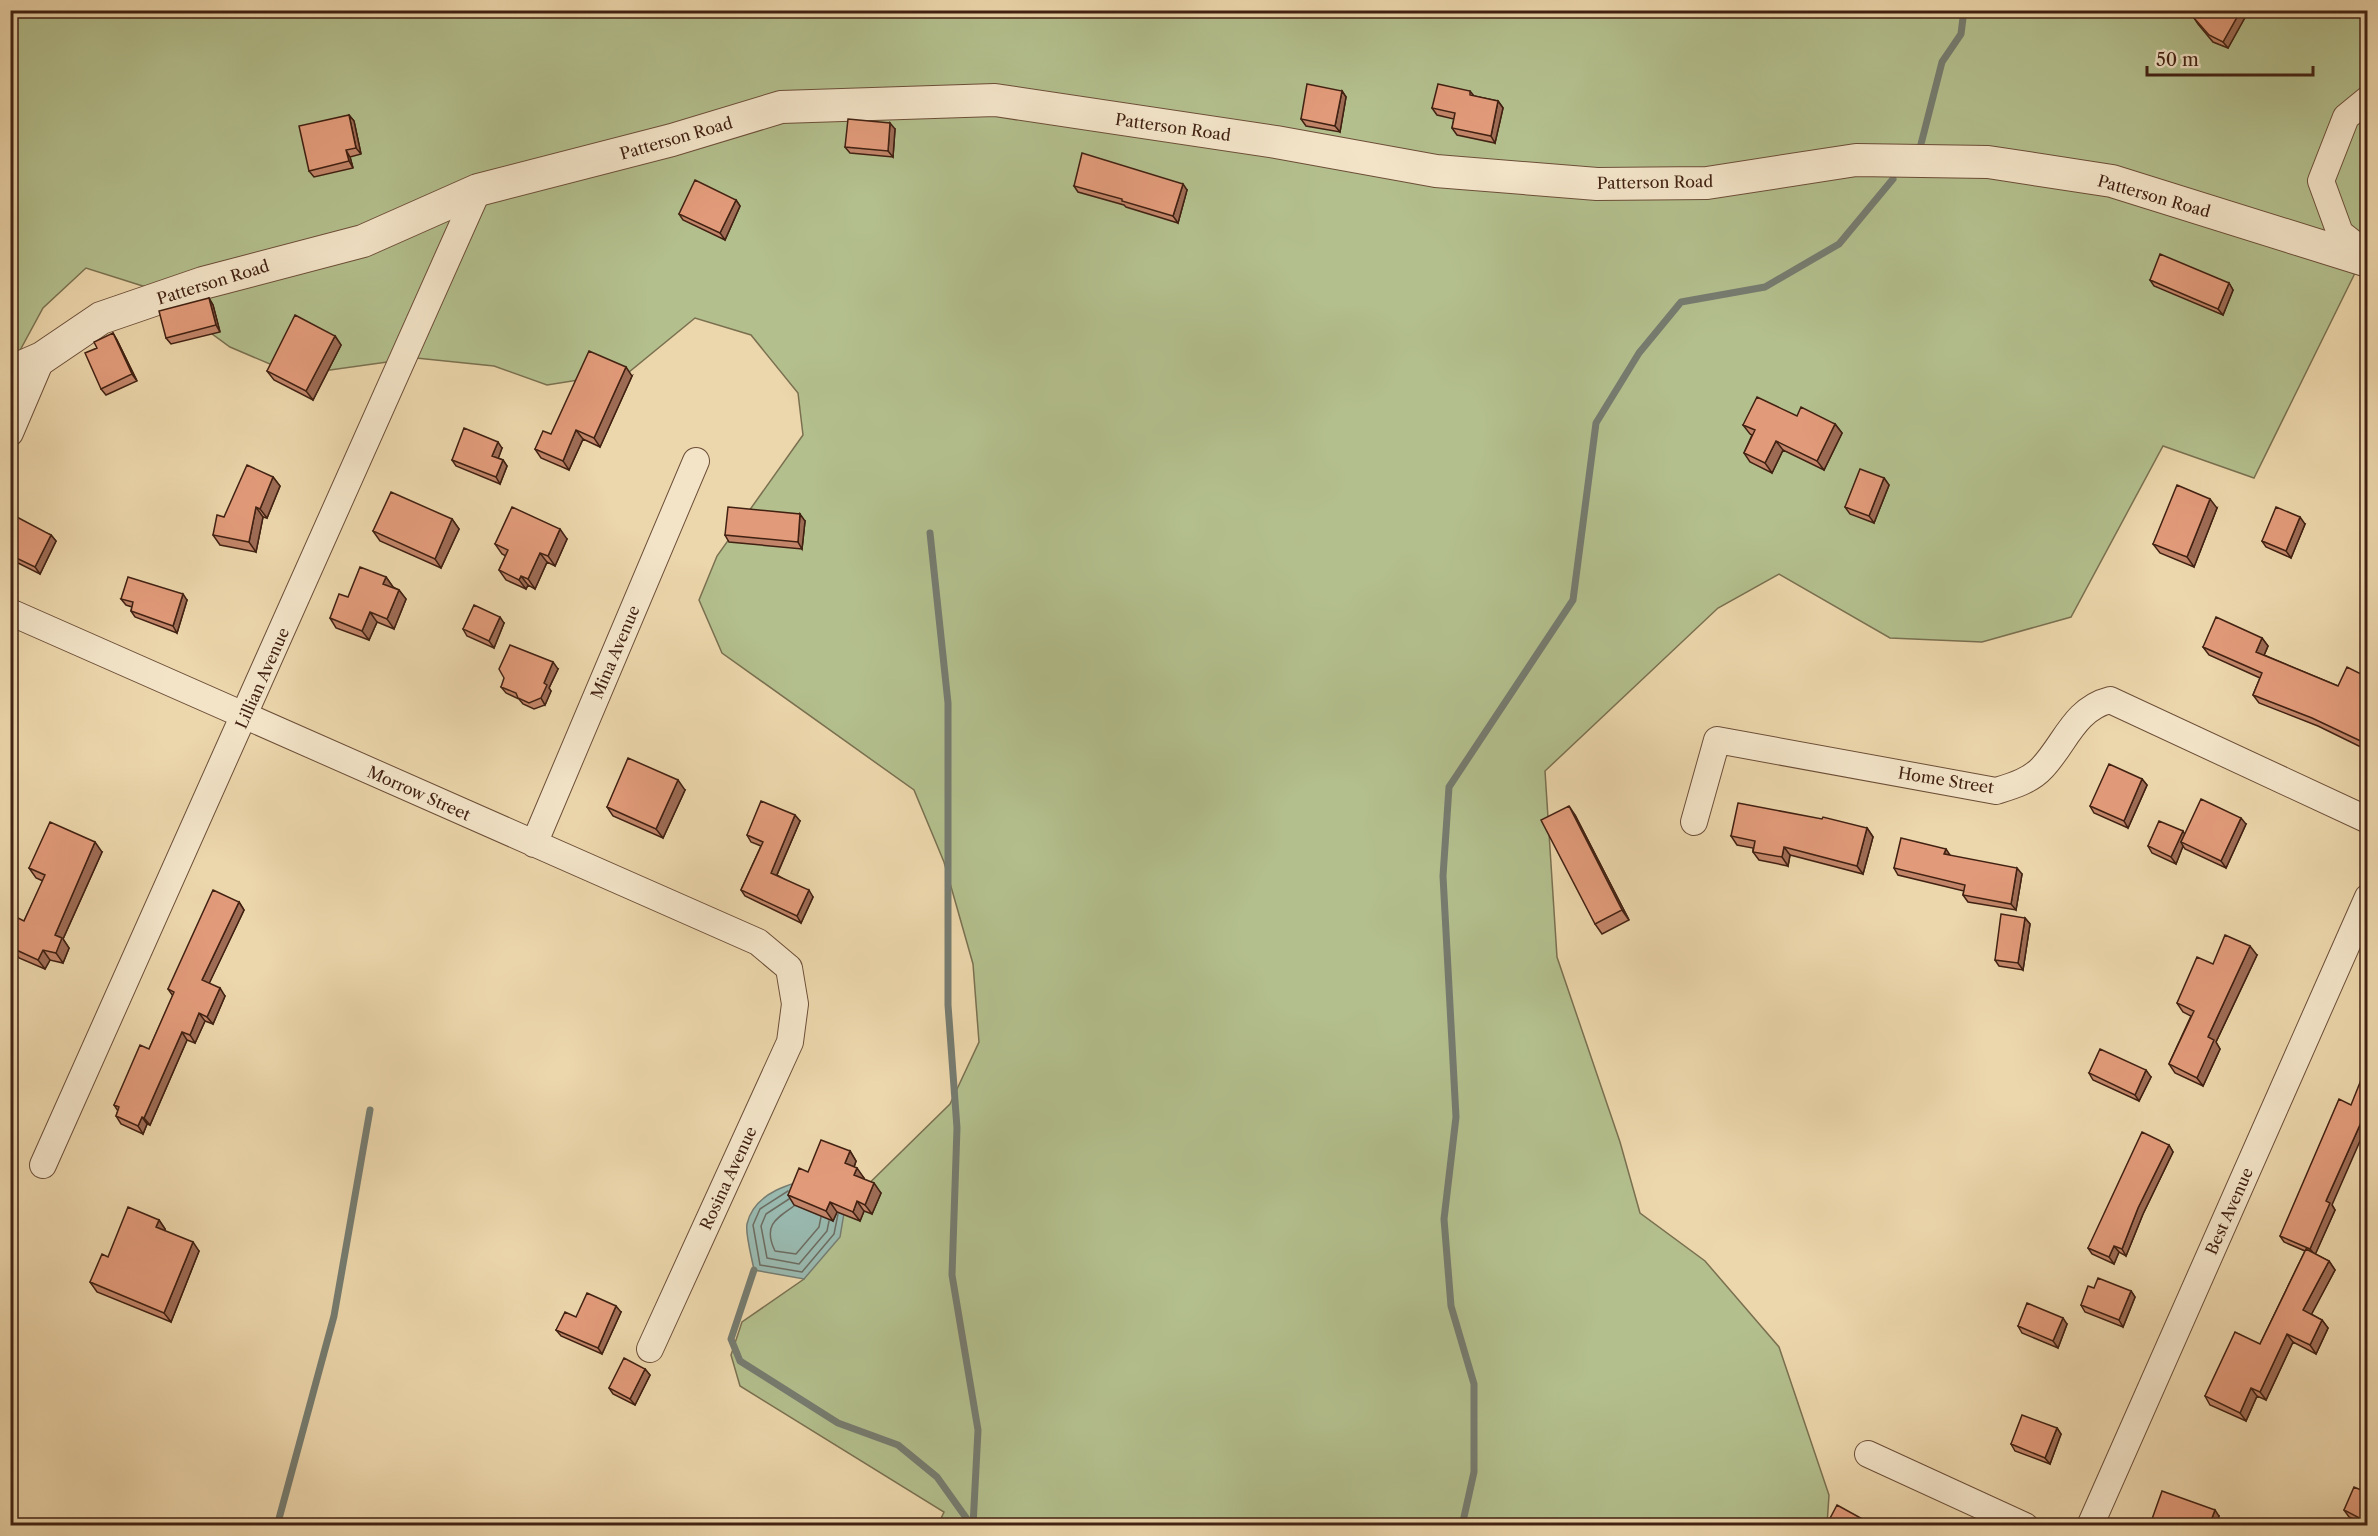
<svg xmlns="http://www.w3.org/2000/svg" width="2378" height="1536" viewBox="0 0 2378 1536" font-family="'Libre Caslon Text',serif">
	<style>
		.green { fill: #b3bf8d; stroke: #7a7050; stroke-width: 1.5 }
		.water { fill: #99b8ae; stroke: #767c70; stroke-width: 1.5 }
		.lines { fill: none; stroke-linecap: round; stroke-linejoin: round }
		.shore { stroke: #6d6c60; stroke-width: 1.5 }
		.stream { stroke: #767c70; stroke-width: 7 }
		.minor-casing { stroke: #6c4e38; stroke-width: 28 }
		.tertiary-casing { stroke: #6c4e38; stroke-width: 34 }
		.minor { stroke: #f3e4c8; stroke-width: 26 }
		.tertiary { stroke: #f3e4c8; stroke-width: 32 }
		.wall { fill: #c28569; stroke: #412112; stroke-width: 1.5 }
		.shaded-wall { fill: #9e6c55; stroke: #412112; stroke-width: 1.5 }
		.building { fill: #e29b7a; stroke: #412112; stroke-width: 1.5 }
		.labels { text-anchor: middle; stroke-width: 4.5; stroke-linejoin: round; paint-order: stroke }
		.street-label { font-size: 16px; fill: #412112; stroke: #f3e4c8 }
	</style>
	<rect width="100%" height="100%" fill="#ecd6ab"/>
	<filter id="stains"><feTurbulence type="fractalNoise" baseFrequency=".00333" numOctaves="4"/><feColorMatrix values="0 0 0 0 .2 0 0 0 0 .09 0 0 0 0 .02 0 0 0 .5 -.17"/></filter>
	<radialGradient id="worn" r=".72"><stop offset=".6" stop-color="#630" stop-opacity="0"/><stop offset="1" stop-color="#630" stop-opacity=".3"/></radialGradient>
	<path class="green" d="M11,11H2367V269L2358,267L2254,478L2163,446L2071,617L1982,642L1890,638L1779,574L1718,608L1545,771L1557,957L1620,1142L1640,1213L1705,1261L1779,1347L1829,1495L1827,1525H938L944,1512L740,1386L731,1355L742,1322L804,1279L845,1207L950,1104L979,1042L973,964L944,862L914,790L722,653L699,600L717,556L803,435L798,393L751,335L695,318L629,372L547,385L494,366L416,358L330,370L277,367L230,347L149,288L86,268L43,308L11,367Z"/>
	<path class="water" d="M830,1174L845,1207L840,1237L804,1279L754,1270C752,1258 745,1234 747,1224C755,1188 801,1181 830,1174Z"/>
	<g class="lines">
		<path class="shore" d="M788,1191L760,1209L753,1225L760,1265L802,1272L834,1234L838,1214
			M789,1199L766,1214L761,1226L767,1258L799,1264L827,1231L829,1221
			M794,1206C775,1219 763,1226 775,1251L796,1254L819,1227L821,1217"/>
		<path class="stream" d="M1920,148L1942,62L1961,34L1964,10
			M930,533L948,703V1005L957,1128L952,1275L978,1430L973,1526
			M754,1270L731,1339L740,1361L838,1423L898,1445L937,1477L972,1526
			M277,1526L334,1316L370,1110
			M1462,1526L1474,1472V1384L1451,1306L1444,1219L1456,1117L1443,876L1449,787L1573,600L1596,423L1639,353L1681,302L1765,287L1839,244L1893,179"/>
		<g class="minor-casing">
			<path id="minor" d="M2368,99L2346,117L2321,181L2340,233L2368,255
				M10,433L42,358
				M10,612L758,942L789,968L795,1004L790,1042L650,1349
				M1694,822L1717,740L1996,791C2012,786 2030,781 2042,768C2065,744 2074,709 2110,700L2368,820
				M534,844L696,461
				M43,1165L478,190
				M1868,1454L2025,1526
				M2090,1526L2368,897"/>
		</g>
		<g class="tertiary-casing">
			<path id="tertiary" d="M10,372L42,358L101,318L203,283L363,241L478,190L672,140L781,107L995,100L1276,142L1436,171L1597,184L1707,183L1856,160L1988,162L2112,181L2368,261"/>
		</g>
		<use href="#minor" class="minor"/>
		<use href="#tertiary" class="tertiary"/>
	</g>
	<path class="wall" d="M2198,10H2247L2248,12L2228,48L2213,42L2198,24L2194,18Z
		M1342,91L1346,97L1340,132L1306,126L1301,119Z
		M1470,91L1474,96L1498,101L1503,108L1495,143L1457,135L1452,128L1454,119L1437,115L1432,108Z
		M349,115L354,121L361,154L350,157L353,168L314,177L309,171Z
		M895,129L893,157L850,153L845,147Z
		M1074,186L1187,190L1178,223L1126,207L1124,205L1078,192Z
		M736,200L740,206L725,240L683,220L679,214Z
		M2150,280L2229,283L2233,290L2223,315L2154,286Z
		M209,298L213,305L220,332L171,344L166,338Z
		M113,333L117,340L137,381L106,395L101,389L97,348Z
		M335,336L341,345L313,400L274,380L267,371Z
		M632,376L600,447L583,439L569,470L541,458L535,449L551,434Z
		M1797,416L1835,424L1842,433L1824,470L1783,450L1772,473L1750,462L1744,453L1752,435L1750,434L1743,425Z
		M502,448L498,458L503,460L507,466L500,484L456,466L452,460Z
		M273,477L280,486L267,518L263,517L256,552L220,545L213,535L224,517Z
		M1884,478L1889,485L1874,523L1850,514L1845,507Z
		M2217,508L2194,567L2160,553L2153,544Z
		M452,519L459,529L441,568L380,541L373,531Z
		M10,520L51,535L56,541L40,574L10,559Z
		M805,521L802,549L729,542L725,535Z
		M2305,524L2291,558L2266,547L2262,541Z
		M567,539L555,566L547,562L535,589L528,585L526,589L506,580L499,570L506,556L502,554L495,544Z
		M386,577L393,587L399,590L406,599L394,629L377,622L369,640L336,628L330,618L348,597Z
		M121,599L187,600L177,633L135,617L131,611L132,607L126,605Z
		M504,623L494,648L467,636L463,629Z
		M2262,638L2268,646L2264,655L2338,686L2367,677V750L2318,726L2259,703L2253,695L2260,678L2209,655L2203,647Z
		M558,669L549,688L551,691L545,705L534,709L523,704L519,699L506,693L501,687Z
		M2142,779L2147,785L2128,828L2094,813L2090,806Z
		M685,790L663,838L613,816L607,807Z
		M1575,815L1629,920L1602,934L1595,924Z
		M800,821L777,875L813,897L801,923L745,896L741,890L761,846L751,842L747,835Z
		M2246,824L2226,868L2185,849L2183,846L2176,864L2152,853L2148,846L2185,834Z
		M1867,828L1873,837L1863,874L1790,855L1788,866L1759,860L1753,852V848L1737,845L1731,836Z
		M102,852L63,939L69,948L63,963L50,960L45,969L19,958L12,948L15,942L10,936V924L24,921L43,881L36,878L29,868Z
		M1950,856L2022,874L2016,910L1968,902L1963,895L1964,891L1898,875L1894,868Z
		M239,902L244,910L209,983L225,996L213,1024L205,1021L195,1043L187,1040L150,1125L147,1124L143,1134L121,1124L116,1116L118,1111L114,1105L149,1049L173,996L168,989Z
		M2025,918L2030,924L2023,970L1999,966L1995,960Z
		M2257,955L2216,1042L2220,1049L2203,1086L2175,1073L2169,1064L2191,1016L2183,1012L2177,1003L2213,964Z
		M2089,1073L2151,1077L2139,1101L2093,1080Z
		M2169,1145L2173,1152L2143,1214L2126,1256L2119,1252L2114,1264L2092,1254L2088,1248Z
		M850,1151L856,1161L854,1167L864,1178V1179L881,1193L872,1214L864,1211L860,1221L837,1212L833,1221L794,1205L788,1195L808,1172Z
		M2332,1205L2335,1210L2315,1254L2329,1261L2335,1270L2311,1314L2322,1320L2328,1328L2316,1354L2293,1342L2266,1400L2257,1396L2246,1421L2210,1405L2205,1396L2260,1344L2305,1251L2284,1242L2280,1236Z
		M159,1220L165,1229V1231L199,1251L171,1322L97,1292L90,1282L108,1257Z
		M2094,1288L2131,1291L2135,1297L2123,1327L2085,1312L2081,1305Z
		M621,1312L602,1354L561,1336L556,1330L576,1317Z
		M2067,1324L2058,1348L2022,1333L2018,1326Z
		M645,1369L650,1375L635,1405L613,1394L609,1388Z
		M2057,1428L2061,1434L2050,1464L2015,1451L2011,1444Z
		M2367,1475V1526L2349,1517L2344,1510L2361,1490Z
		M2219,1516L2216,1526H2156L2152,1519Z"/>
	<path class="shaded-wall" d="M2241,10H2247L2248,12L2228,48L2223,42Z
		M1342,91L1346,97L1340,132L1335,126Z
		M1498,101L1503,108L1495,143L1491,136Z
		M349,115L354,121L361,154L356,148Z
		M890,123L895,129L893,157L888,151Z
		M346,150L350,157L353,168L349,161Z
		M1183,184L1187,190L1178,223L1173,216Z
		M736,200L740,206L725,240L720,233Z
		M2229,283L2233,290L2223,315L2218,309Z
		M209,298L213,305L220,332L216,325Z
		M113,333L117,340L137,381L132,374Z
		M335,336L341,345L313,400L306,391Z
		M626,367L632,376L600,447L594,438Z
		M1835,424L1842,433L1824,470L1817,461Z
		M576,430L583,439L569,470L563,461Z
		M1776,441L1783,450L1772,473L1765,463Z
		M498,442L502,448L497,462L492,456Z
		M503,460L507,466L500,484L496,477Z
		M273,477L280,486L267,518L260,509Z
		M1884,478L1889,485L1874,523L1869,516Z
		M2210,499L2217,508L2194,567L2187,557Z
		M256,507L263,517L256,552L249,542Z
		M800,514L805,521L802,549L798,542Z
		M2300,517L2305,524L2291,558L2286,551Z
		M452,519L459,529L441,568L435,559Z
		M560,529L567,539L555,566L548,556Z
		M51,535L56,541L40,574L35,567Z
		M540,553L547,562L535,589L528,579Z
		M521,576L528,585L526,589L519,580Z
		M386,577L393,587L390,593L383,584Z
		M399,590L406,599L394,629L387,619Z
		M183,594L187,600L177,633L173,626Z
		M370,612L377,622L369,640L362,631Z
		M500,617L504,623L494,648L489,641Z
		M2262,638L2268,646L2262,660L2256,652Z
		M553,662L558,669L549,688L551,691L545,705L541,698L544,683Z
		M10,671L14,676L10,684Z
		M2142,779L2147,785L2128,828L2124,821Z
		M678,780L685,790L663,838L656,829Z
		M1569,806L1575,815L1629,920L1622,910Z
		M795,815L800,821L775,879L771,873Z
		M2241,818L2246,824L2226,868L2221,861Z
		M1867,828L1873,837L1863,874L1857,866Z
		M2183,831L2187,838L2181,842L2183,846L2176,864L2171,857Z
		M95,842L102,852L63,939L69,948L63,963L56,953L55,935Z
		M1784,847L1790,855L1788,866L1782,857Z
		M1946,849L1950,855L1944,854Z
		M2017,868L2022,874L2016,910L2011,904Z
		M809,890L813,897L801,923L797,916Z
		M239,902L244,910L207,988L202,980Z
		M2025,918L2030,924L2023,970L2018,963Z
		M2250,946L2257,955L2216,1042L2220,1049L2203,1086L2197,1078L2208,1037Z
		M43,950L50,960L45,969L38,960Z
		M220,988L225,996L213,1024L207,1017Z
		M199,1013L205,1021L195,1043L190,1035Z
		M182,1032L187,1040L150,1125L144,1118Z
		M2146,1070L2151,1077L2139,1101L2135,1095Z
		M2367,1109V1125L2332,1205L2335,1210L2315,1255L2310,1249L2326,1201Z
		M142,1117L147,1124L143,1134L138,1126Z
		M2169,1145L2173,1152L2143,1214L2126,1256L2122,1249L2138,1208Z
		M850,1151L856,1161L852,1173L845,1163Z
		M857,1168L864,1178L861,1184L854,1175Z
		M874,1183L881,1193L872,1214L865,1205Z
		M857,1201L864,1211L860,1221L853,1212Z
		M830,1202L837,1212L833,1221L826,1211Z
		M159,1220L165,1229L163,1237L156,1227Z
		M193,1242L199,1251L171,1322L164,1313Z
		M2114,1246L2119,1252L2114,1264L2109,1257Z
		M2329,1261L2335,1270L2309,1319L2303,1310Z
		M2131,1291L2135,1297L2123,1327L2119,1320Z
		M616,1306L621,1312L602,1354L598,1348Z
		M2063,1318L2067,1324L2058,1348L2053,1341Z
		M2322,1320L2328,1328L2316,1354L2310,1345Z
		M2287,1334L2293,1342L2266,1400L2260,1392Z
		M645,1369L650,1375L635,1405L630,1399Z
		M2251,1388L2257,1396L2246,1421L2240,1413Z
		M2057,1428L2061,1434L2050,1464L2045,1458Z
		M2215,1510L2219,1516L2216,1526H2209Z"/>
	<path class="building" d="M2198,10H2241L2223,42L2209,35L2194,18Z
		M1307,84L1342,91L1335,126L1301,119Z
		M1438,84L1470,91V95L1498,101L1491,136L1452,128L1455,113L1432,108Z
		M349,115L356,148L346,150L349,161L309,171L299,126Z
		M848,119L890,123L888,151L845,147Z
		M1082,153L1183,184L1173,216L1122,201V199L1074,186Z
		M695,180L736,200L720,233L679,214Z
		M2160,254L2229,283L2218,309L2150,280Z
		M209,298L216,325L166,338L159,311Z
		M295,315L335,336L306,391L267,371Z
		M113,333L132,374L101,389L85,353L97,348L94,342Z
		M589,351L626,367L594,438L576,430L563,461L535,449L543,431L551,434Z
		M1757,397L1797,416L1801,407L1835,424L1817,461L1776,441L1765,463L1744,453L1755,430L1743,425Z
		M464,428L498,442L492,456L503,460L496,477L452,460Z
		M247,465L273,477L260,509L256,507L249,542L213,535L217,515L224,517Z
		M1860,469L1884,478L1869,516L1845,507Z
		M2177,485L2210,499L2187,557L2153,544Z
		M391,492L452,519L435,559L373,531Z
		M512,507L560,529L548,556L540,553L528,579L521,576L519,580L499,570L508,550L495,544Z
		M728,507L800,514L798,542L725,535Z
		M2276,507L2300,517L2286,551L2262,541Z
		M13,515L51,535L35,567L10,555V520Z
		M360,567L386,577L383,584L399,590L387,619L370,612L362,631L330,618L339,594L348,597Z
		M128,577L183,594L173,626L131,611L133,602L121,599Z
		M474,605L500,617L489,641L463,629Z
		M2216,617L2262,638L2256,652L2338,686L2347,667L2367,677V744L2312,718L2253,695L2262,673L2203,647Z
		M510,645L553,662L544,683L547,685L541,698L529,703L518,698L516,693L501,687L504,678L499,669Z
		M628,758L678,780L656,829L607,807Z
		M2109,764L2142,779L2124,821L2090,806Z
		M2201,799L2241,818L2221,861L2181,842Z
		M761,801L795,815L771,873L809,890L797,916L741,890L763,842L747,835Z
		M1738,803L1822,819L1823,817L1867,828L1857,866L1784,847L1782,857L1753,852L1755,841L1731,836Z
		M1569,806L1622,910L1595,924L1541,820Z
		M2159,821L2183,831L2171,857L2148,846Z
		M50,822L95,842L55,935L62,938L56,953L43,950L38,960L12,948L17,936L10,933V924L14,916L24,921L45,875L29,868Z
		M1901,838L1946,849L1944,854L2017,868L2011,904L1963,895L1965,885L1894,868Z
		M213,890L239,902L202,980L220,988L207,1017L199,1013L190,1035L182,1032L144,1118L142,1117L138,1126L116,1116L119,1107L114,1105L140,1045L149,1049L174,992L168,989Z
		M2001,914L2025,918L2018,963L1995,960Z
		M2225,935L2250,946L2208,1037L2214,1040L2197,1078L2169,1064L2194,1011L2177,1003L2197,957L2213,964Z
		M2100,1049L2146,1070L2135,1095L2089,1073Z
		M2367,1065V1109L2326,1201L2330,1203L2310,1249L2280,1236L2339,1099L2351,1105Z
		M2142,1132L2169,1145L2138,1208L2122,1249L2114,1246L2109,1257L2088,1248Z
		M821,1140L850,1151L845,1163L857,1168L854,1175L874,1183L865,1205L857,1201L853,1212L830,1202L826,1211L788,1195L799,1168L808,1172Z
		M128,1207L159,1220L156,1227L193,1242L164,1313L90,1282L102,1254L108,1257Z
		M2306,1249L2329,1261L2303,1310L2322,1320L2310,1345L2287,1334L2260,1392L2251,1388L2240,1413L2205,1396L2235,1332L2260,1344Z
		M2098,1278L2131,1291L2119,1320L2081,1305L2088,1286L2094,1288Z
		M587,1293L616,1306L598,1348L556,1330L565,1312L576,1317Z
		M2027,1303L2063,1318L2053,1341L2018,1326Z
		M624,1358L645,1369L630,1399L609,1388Z
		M2022,1415L2057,1428L2045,1458L2011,1444Z
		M2367,1475V1522L2344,1510L2354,1487L2361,1490Z
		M2162,1491L2215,1510L2209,1526H2169L2152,1519Z
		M1837,1505L1875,1526H1826Z"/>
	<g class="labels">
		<g class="street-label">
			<text transform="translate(1173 127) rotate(8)" y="6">Patterson Road</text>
			<text transform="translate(676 138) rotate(-16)" y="6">Patterson Road</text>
			<text transform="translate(1655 182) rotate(-1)" y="6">Patterson Road</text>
			<text transform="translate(2154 196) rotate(16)" y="6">Patterson Road</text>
			<text transform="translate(213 282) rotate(-17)" y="6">Patterson Road</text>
			<text transform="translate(615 652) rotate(-67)" y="6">Mina Avenue</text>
			<text transform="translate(262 678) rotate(-66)" y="6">Lillian Avenue</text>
			<text transform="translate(1946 780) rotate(9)" y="6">Home Street</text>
			<text transform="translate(419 793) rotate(24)" y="6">Morrow Street</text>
			<text transform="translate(728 1178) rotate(-65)" y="6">Rosina Avenue</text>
			<text transform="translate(2229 1211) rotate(-66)" y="6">Best Avenue</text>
		</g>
	</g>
	<rect width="2378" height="1536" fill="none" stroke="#ecd6ab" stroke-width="36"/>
	<rect x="12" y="12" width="2354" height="1512" fill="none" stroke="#412112" stroke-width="3"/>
	<rect x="18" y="18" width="2342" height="1500" fill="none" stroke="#412112" stroke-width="1.5"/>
	<path d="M2147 66v9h166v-9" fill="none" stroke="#412112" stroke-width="3"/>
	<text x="2156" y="66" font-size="18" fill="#412112" stroke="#f3e4c8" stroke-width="4.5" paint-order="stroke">50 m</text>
	<rect width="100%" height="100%" filter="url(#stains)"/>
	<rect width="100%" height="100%" fill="url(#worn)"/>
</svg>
